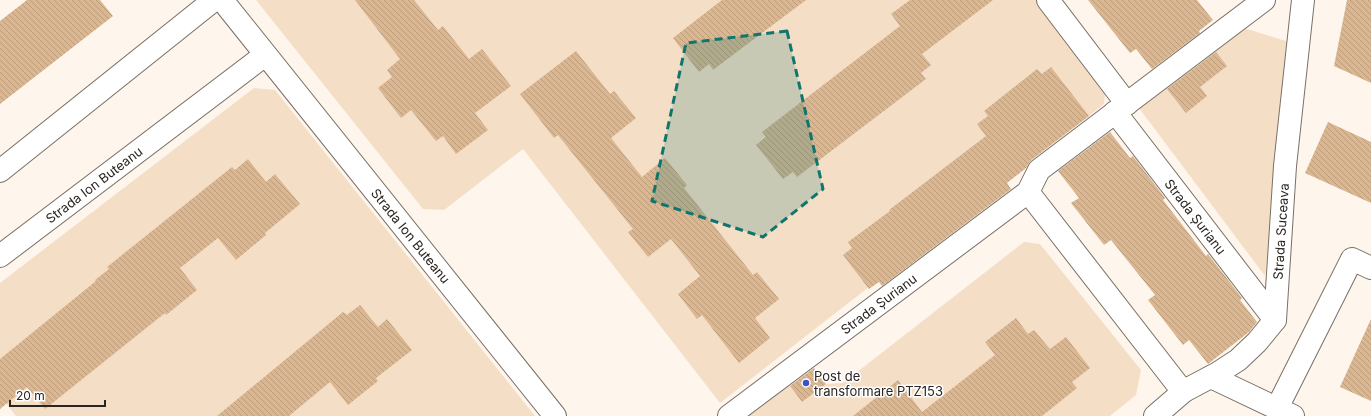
<svg xmlns="http://www.w3.org/2000/svg" width="1371" height="416" viewBox="0 0 1371 416" font-family="Inter,sans-serif">
	<style>
		.grass { fill: #f5dec6 }
		.building { fill: url(#building-back-hatch) }
		.lines { fill: none; stroke-linecap: round; stroke-linejoin: round }
		.minor-casing { stroke: #796f65; stroke-width: 24 }
		.minor { stroke: #fff; stroke-width: 22 }
		.marked { fill: #0f766e; fill-opacity: 0.2; stroke: #0f766e; stroke-width: 3; stroke-dasharray: 8 5; stroke-linejoin: round }
		.poi-dot { fill: #3c53c5; stroke: #fff; stroke-width: 1.5 }
		.labels { text-anchor: middle; stroke-width: 3; stroke-linejoin: round; paint-order: stroke }
		.street-label { font-size: 13px; fill: #292521; stroke: #fff }
		.poi-label { font-size: 13px; fill: #292521; stroke: #fff; text-anchor: start }
	</style>
	<defs>
		<pattern id="building-back-hatch" width="6" height="6" patternUnits="userSpaceOnUse"><rect width="6" height="6" fill="#dab791"/><path d="M-1 5l2 2M0 0l6 6M5-1l2 2" fill="none" stroke="#bb9d7d"/></pattern>
	</defs>
	<rect width="100%" height="100%" fill="#fef5ec"/>
	<path class="grass" d="M256,0H1041L1106,83L1104,104L720,403L523,149L444,210L423,209Z
		M1244,28L1289,42L1278,167L1265,276L1139,108Z
		M254,88L275,90L535,416H16L0,396V283Z
		M1024,242L1040,244L1141,370L1136,395L1110,416H744L787,382L802,402L826,384L843,383Z"/>
	<path class="building" d="M27,0H100L113,16L0,104V21Z
		M355,0H414L438,30L443,26L469,59L482,49L511,86L475,113L488,130L456,154L443,136L436,141L411,110L401,118L378,88L392,77L387,70L400,59Z
		M722,0H806L713,70L709,64L699,72L673,38Z
		M910,0H993L922,54L931,65L921,73L926,79L797,177L793,172L783,179L756,145L766,137L762,132L900,26L891,14Z
		M1088,0H1197L1213,20L1199,31L1200,33L1152,69L1136,49L1130,53Z
		M1347,0H1371V83L1334,66Z
		M576,51L610,94L614,91L636,118L611,138L642,177L665,158L687,185L684,188L753,275L757,272L779,299L755,318L770,338L739,363L702,315L697,319L678,294L700,276L671,239L648,257L628,232L633,229L558,135L554,138L520,94Z
		M1216,52L1227,66L1200,87L1207,96L1186,113L1167,89Z
		M1051,67L1089,116L1031,160L1026,168L1007,183L1011,189L882,286L879,282L869,289L843,255L852,248L848,242L890,211L889,210L986,136L977,124L988,116L984,111L1037,69L1042,74Z
		M1328,122L1371,142V203L1305,173Z
		M1110,132L1130,158L1133,156L1165,198L1163,200L1206,256L1208,254L1242,298L1240,300L1257,322L1249,332L1208,364L1189,340L1183,345L1148,300L1155,295L1111,240L1104,245L1071,203L1079,198L1058,171Z
		M248,159L266,182L275,174L300,204L265,233L266,235L236,260L218,238L180,268L197,290L166,315L165,313L45,409L27,387L0,409V359L96,281L95,280L109,269L107,267L232,167L235,170Z
		M360,305L378,327L387,319L412,350L376,378L378,381L348,405L330,382L289,416H217L343,312L347,315Z
		M1016,318L1028,334L1034,330L1050,349L1066,337L1090,368L1072,382L1077,388L1042,416H853L898,380L922,412L995,355L985,342Z
		M1371,319V401L1340,387Z
		M814,368L826,384L802,402L790,386Z"/>
	<g class="lines">
		<g class="minor-casing">
			<g id="minor">
				<path id="s1" d="M222,0L555,416"/>
				<path d="M1048,0L1127,104"/>
				<path id="s2" d="M1115,112L1275,320"/>
				<path d="M0,171L214,0"/>
				<path d="M1028,192L1177,384L1184,391"/>
				<path id="s3" d="M0,256L265,55"/>
				<path d="M1211,377L1293,416"/>
				<path d="M1277,408L1352,259L1371,268"/>
				<path id="s4" d="M729,416L1028,192L1039,170L1264,0"/>
				<path id="s5" d="M1155,416L1184,391L1218,373L1238,360L1257,342L1275,320L1285,166L1303,0"/>
			</g>
		</g>
		<use href="#minor" class="minor"/>
	</g>
	<path class="marked" d="M787,31L823,189L763,237L652,201L686,43Z"/>
	<circle class="poi-dot" cx="806" cy="383" r="4"/>
	<g class="labels">
		<g class="street-label">
			<text dy="5" stroke="none"><textPath href="#s3" startOffset="118">Strada Ion Buteanu</textPath></text>
			<text dy="5" stroke="none"><textPath href="#s2" startOffset="132">Strada Șurianu</textPath></text>
			<text dy="5" stroke="none"><textPath href="#s5" startOffset="244">Strada Suceava</textPath></text>
			<text dy="5" stroke="none"><textPath href="#s1" startOffset="302">Strada Ion Buteanu</textPath></text>
			<text dy="5" stroke="none"><textPath href="#s4" startOffset="187">Strada Șurianu</textPath></text>
		</g>
		<g class="poi-label">
			<text x="814" y="381">Post de<tspan x="814" dy="15">transformare PTZ153</tspan></text>
		</g>
	</g>
	<path d="M10 400v6h95v-6" fill="none" stroke="#292521" stroke-width="2"/>
	<text x="16" y="400" font-size="12" fill="#292521" stroke="#ffffff" stroke-width="3" paint-order="stroke">20 m</text>
</svg>
